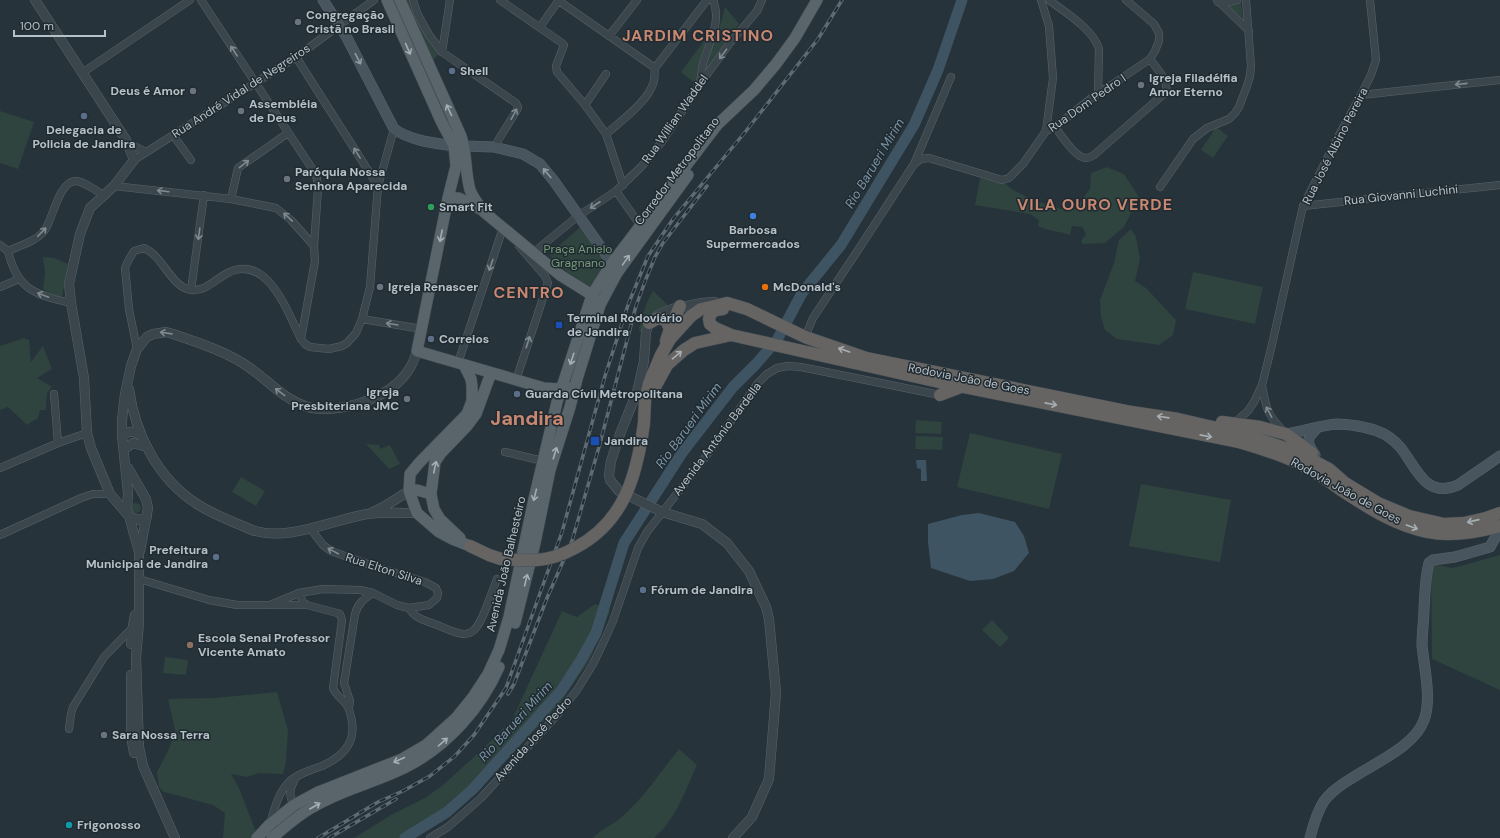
<svg xmlns="http://www.w3.org/2000/svg" width="1500" height="838" viewBox="0 0 1500 838" font-family="'DM Sans',sans-serif">
	<style>
		.green { fill: #2f433f }
		.water { fill: #3f5462 }
		.lines { fill: none; stroke-linecap: round; stroke-linejoin: round }
		.river { stroke: #3f5462; stroke-width: 11 }
		.minor-casing { stroke: #59636a; stroke-width: 8 }
		.tertiary-casing { stroke: #59636a; stroke-width: 10 }
		.secondary-casing { stroke: #59636a; stroke-width: 11 }
		.primary-casing { stroke: #444e55; stroke-width: 12 }
		.trunk-casing { stroke: #465057; stroke-width: 13 }
		.minor { stroke: #3b454c; stroke-width: 7 }
		.tertiary { stroke: #3b454c; stroke-width: 9 }
		.secondary { stroke: #49555e; stroke-width: 10 }
		.primary { stroke: #59646b; stroke-width: 11 }
		.trunk { stroke: #656462; stroke-width: 12 }
		.rail-casing { stroke: #5f6b74; stroke-width: 3.5 }
		.rail { stroke: #202a31; stroke-width: 2; stroke-dasharray: 6; stroke-linecap: butt }
		.trunk-bridge-casing { stroke: #465057; stroke-width: 13; stroke-linecap: butt }
		.trunk-bridge { stroke: #656462; stroke-width: 12 }
		.oneway { stroke: #a3aeb5 }
		.oneway2 { stroke: #7f8990 }
		.oneway3 { stroke: #909ba2 }
		.oneway4 { stroke: #a6aeb3 }
		.worship-dot { fill: #6b7280; stroke: #202a31; stroke-width: 1.5 }
		.service-dot { fill: #5c6f8a; stroke: #202a31; stroke-width: 1.5 }
		.leisure-dot { fill: #2e9e5b; stroke: #202a31; stroke-width: 1.5 }
		.shop-dot { fill: #3f7fe0; stroke: #202a31; stroke-width: 1.5 }
		.food-dot { fill: #e8710a; stroke: #202a31; stroke-width: 1.5 }
		.transit-dot { fill: #1a4fb4; stroke: #202a31; stroke-width: 1.5 }
		.education-dot { fill: #8d6e63; stroke: #202a31; stroke-width: 1.5 }
		.culture-dot { fill: #0f9aa8; stroke: #202a31; stroke-width: 1.5 }
		.labels { text-anchor: middle; stroke-width: 3; stroke-linejoin: round; paint-order: stroke }
		.poi-label { font-size: 12px; font-weight: bold; fill: #b6c0c7; stroke: #202a31; text-anchor: start }
		.street-label { font-size: 12px; fill: #b6c0c7; stroke: #202a31 }
		.park-label { font-size: 12px; fill: #779a79; stroke: #202a31 }
		.water-label { font-size: 13px; font-style: italic; fill: #7b95a6; stroke: #202a31 }
		.district-label { font-size: 16px; font-weight: bold; letter-spacing: 1px; fill: #c88770; stroke: #202a31 }
		.town-label { font-size: 20px; font-weight: bold; fill: #c88770; stroke: #202a31 }
	</style>
	<rect width="100%" height="100%" fill="#27333b"/>
	<path class="green" d="M405,0H412L439,53L432,62Z
		M1241,3L1243,19L1226,5H1233Z
		M725,7L739,24L708,68H705L704,65L720,26Z
		M709,34L700,59L697,85L681,72Z
		M0,111L34,122L18,169L0,163Z
		M1216,127L1228,136L1213,158L1201,150Z
		M1107,167L1124,174L1140,199L1134,207L1124,227L1105,243L1083,244L1081,241L1086,234L1082,227L1072,226L1070,235C1059,231 1048,231 1038,226L1039,220L1030,214L975,205L980,178L1006,184L1013,190L1036,201L1068,211L1075,209L1090,189L1091,173Z
		M580,227L608,265L592,288L567,272L549,255Z
		M1131,229L1136,237L1140,259L1135,281L1146,288L1176,320L1173,335L1159,345L1117,339L1105,330L1101,317L1100,300L1114,263L1119,240Z
		M43,257L54,258L68,264L62,297L49,294L43,289L45,273Z
		M1193,272L1263,287L1255,324L1185,309Z
		M653,291L669,306L648,319L640,333L639,328L647,302Z
		M24,338L29,340L31,362L43,346L52,369L37,378L52,387L47,393L46,410H40L38,418L27,425L8,407L0,410V346Z
		M916,420L942,422L941,434L915,433Z
		M970,433L1062,454L1049,509L957,487Z
		M916,436L943,437L942,450L915,449Z
		M366,444L379,445L380,449L390,445L400,464L389,469Z
		M241,477L265,491L256,506L232,492Z
		M1141,484L1231,500L1220,562L1129,546Z
		M131 508a5 5 0 1 1 10 0a5 5 0 1 1-10 0Z
		M1500,555V690L1432,659L1431,564L1453,568Z
		M595,604L610,611L589,661L561,702L508,759L458,806L412,838H354L391,815L425,798L443,785L474,757L512,720L562,611L577,617Z
		M992,620L1009,638L1000,647L982,630Z
		M165,657L188,660L186,675L163,673Z
		M277,692L288,730L286,762L283,774L259,773L247,777L231,774L239,788L256,832L251,838H223L225,813L213,805L164,792L159,787L157,772L169,749L175,730L168,699L215,698Z
		M679,749L697,765C685,791 676,819 654,838H593C602,828 616,824 625,814C646,795 661,771 679,749Z"/>
	<path class="water" d="M916,460H926L927,481H921V469L917,468Z
		M979,513L1015,522L1024,536L1029,553L1014,571L993,579L970,581L931,568L928,542V524L962,515Z"/>
	<g class="lines">
		<path class="river" d="M405,838L447,812L473,789L561,691L581,660L596,633L624,543L682,453L733,387L756,364L777,340L802,293L841,245L914,125L938,70L962,0"/>
		<g class="minor-casing">
			<path id="minor" d="M201,0L313,170L317,179L318,189L314,246L315,261L301,339
				M413,0L417,13L429,35L442,52L516,103L518,107L517,110L494,147
				M500,0L562,43L564,45L556,66L557,72L585,105L606,134L623,185
				M1041,0L1049,26L1053,78L1046,131
				M1049,0C1065,12 1094,30 1099,49L1098,93
				M1217,0L1249,31
				M559,1L655,68L707,0
				M1218,2H1228L1237,0
				M540,27L559,0
				M609,36L637,0
				M442,52L450,0
				M296,57L378,186
				M82,73L190,0
				M700,82C701,76 702,69 703,63C709,43 722,21 713,0
				M1361,95L1500,80
				M585,105L606,74
				M1055,127C1061,135 1075,157 1085,158C1088,158 1091,157 1094,155L1166,92C1169,80 1156,68 1150,59
				M606,134C621,121 649,101 654,81C655,77 654,72 655,68
				M173,135L191,160
				M128,143L146,152
				M134,160L296,57L374,0
				M914,164L951,77
				M114,186L231,199L276,208L291,220L314,246
				M1160,187L1193,139L1207,128L1229,119L1235,113L1239,107L1247,86L1250,76L1251,66L1246,0
				M616,191L638,222
				M231,199L238,168L288,133
				M1303,206L1500,185
				M0,245L8,251
				M8,251C21,245 37,241 45,230C53,218 59,182 75,181C84,181 95,190 103,195
				M8,251C17,290 36,295 71,303
				M534,252L578,216L616,191L641,167L661,143L700,84L730,43L757,11L762,0
				M0,287L19,279
				M191,290L204,195
				M362,319L422,329
				M805,337L813,318L862,244L914,164L921,159L929,158L1002,180L1009,178L1023,164L1046,131L1055,127L1098,93L1110,86L1150,59L1155,51L1159,41V33L1154,24L1126,0
				M137,349L129,309L125,268L128,261L134,251L144,248C163,256 171,287 191,290C204,292 214,281 224,275C266,249 287,311 301,339L305,344L310,347L329,349L342,346L347,343L356,333L362,319L370,287L378,186L394,129
				M458,363L503,228
				M516,380L548,283L545,276L519,246
				M1262,385C1266,409 1267,414 1284,432
				M54,394L58,443
				M1234,423L1248,411L1254,402L1262,385L1271,349L1303,206L1340,133L1361,95L1371,75L1376,60L1370,0
				M505,452L543,461
				M0,468L58,443L87,433
				M0,535L81,498L93,494H110
				M139,579L209,600L237,605H270L299,593L323,589L360,590L373,593L397,605L409,608L429,605L437,598L438,593L436,588L425,582L376,567L331,551L323,545L310,528
				M275,605H307
				M409,608C414,618 426,621 437,625C445,628 454,633 463,634C467,634 472,632 474,630C483,622 492,591 497,579
				M349,709L350,701L344,683L355,614C358,603 364,599 373,593
				M69,729L71,714L73,707L104,657L135,625
				M294,805C288,795 290,789 295,779
				M270,824C274,810 278,793 289,782C297,774 311,770 322,766C347,755 359,738 349,710C347,701 336,697 333,688L342,620L340,614L337,613L307,605L303,602L299,593
				M430,838L448,827L481,798L557,715L577,690L593,664L605,639L613,621L638,548L647,532L710,451L758,383L767,374L777,368L788,366L801,367L940,395"/>
		</g>
		<g class="tertiary-casing">
			<path id="tertiary" d="M35,0L126,140L134,160L114,186L90,208L80,234L69,284L71,303L84,378L87,433L91,448L110,494L128,515L133,518L140,520L147,517
				M715,302L702,303L672,309L658,315L649,323L646,332L644,361L637,392L620,434L611,461L609,475L610,480L619,491L662,512L702,524L727,543L749,571L766,607L769,619L776,693L769,779L752,817L733,838
				M129,389C135,434 158,479 197,504C214,515 234,522 252,530C287,542 332,520 367,514C383,512 401,513 417,513
				M122,436C129,430 134,431 141,435
				M124,449L133,443L147,447
				M128,468L146,499L148,508L140,551
				M371,513L385,506L409,491
				M131,644L133,626L135,615
				M131,675V736L134,753
				M175,838L143,766L139,747L136,657L139,623V552L127,509L128,493L122,436V420L125,394L131,366L137,349L147,337L153,334L166,332L173,334C197,342 230,353 250,368C269,381 284,400 308,407C317,410 328,409 338,408C364,405 398,391 411,366C414,361 415,356 417,351"/>
		</g>
		<g class="secondary-casing">
			<path id="secondary" d="M323,0L346,36L394,129C412,141 434,143 454,146
				M465,146L494,147L523,154L540,164L554,181L612,263
				M1286,434C1303,432 1320,425 1337,424C1348,424 1367,427 1377,431C1386,434 1394,440 1401,448C1417,469 1426,499 1458,485L1500,456
				M1315,455C1306,442 1306,439 1317,428
				M1310,838C1313,826 1317,812 1324,801C1346,772 1412,755 1424,720C1432,699 1424,667 1422,645C1422,633 1424,620 1424,609C1425,594 1425,577 1429,563L1433,560L1455,557L1490,547L1495,538L1497,527"/>
		</g>
		<g class="primary-casing">
			<path id="primary" d="M387,0L441,121L454,146L456,166L448,198L417,351L544,388L561,389L567,387
				M400,0L461,136C467,153 465,172 470,190C473,198 479,205 484,212L560,275L592,295L596,300
				M448,198H459L480,209
				M464,365L471,379L472,386V401L467,414L419,463L410,474L409,491L417,513L439,532L452,539L470,546
				M409,491L417,490L431,494
				M460,538L440,519L434,509L431,494L435,462L441,453L467,426L476,414L491,373
				M515,623L535,543L550,470L570,407L577,379L600,305L617,273L688,175
				M257,838L269,825L294,805L318,792L402,759L426,745L456,718L473,697L488,674L499,650L509,617L534,499L557,402L592,295L612,263L717,125L754,90L776,64L795,38L817,0
				M272,838C285,827 298,815 313,807C343,789 378,782 408,766C448,745 481,708 499,667"/>
		</g>
		<g class="trunk-casing">
			<path id="trunk" d="M723,309L716,310L711,313L709,319L710,324L715,328L731,335
				M649,323L658,318L666,320L670,329L666,341
				M670,329L680,306
				M656,385L667,365L684,350L695,343L731,335L939,382L1239,442C1262,449 1286,456 1307,468C1319,474 1330,482 1341,490C1367,507 1396,526 1428,532C1450,537 1478,532 1500,526
				M940,395L961,387
				M1222,422L1260,427L1286,434L1312,453
				M644,423L645,400L649,383L661,355L670,339L691,316L701,309L727,303L747,309L805,337L866,358L1131,412L1178,419L1243,434L1297,452L1329,469L1345,483L1378,503L1409,516L1444,524L1464,523L1486,518L1500,513
				M470,546L489,555L501,559"/>
		</g>
		<use href="#minor" class="minor"/>
		<use href="#tertiary" class="tertiary"/>
		<use href="#secondary" class="secondary"/>
		<use href="#primary" class="primary"/>
		<use href="#trunk" class="trunk"/>
		<g class="rail-casing">
			<path id="rail" d="M508,694L514,684L547,598L572,541L599,447L636,306L646,279L655,257L663,243L707,186
				M318,838L378,802L403,791L430,776L455,756L474,735L506,688L562,532L605,376L628,305L648,256L673,219L746,131L818,39L842,0
				M329,838L396,799"/>
		</g>
		<use href="#rail" class="rail"/>
		<g class="trunk-bridge-casing">
			<path id="trunk-bridge" d="M501,559C513,560 525,561 537,560C550,559 564,554 575,548C625,522 637,474 644,423"/>
		</g>
		<use href="#trunk-bridge" class="trunk-bridge"/>
	</g>
	<defs><path id="oneway-shaft" d="M-6 0H5M1.5-3L5.5 0L1.5 3" fill="none" stroke-width="1.6" stroke-linecap="round" stroke-linejoin="round"/></defs>
	<g class="oneway">
		<use href="#oneway-shaft" transform="translate(408 49) rotate(66)"/>
		<use href="#oneway-shaft" transform="translate(449 110) rotate(-115)"/>
		<use href="#oneway-shaft" transform="translate(441 236) rotate(101)"/>
		<use href="#oneway-shaft" transform="translate(626 260) rotate(-55)"/>
		<use href="#oneway-shaft" transform="translate(572 359) rotate(108)"/>
		<use href="#oneway-shaft" transform="translate(555 453) rotate(-73)"/>
		<use href="#oneway-shaft" transform="translate(435 467) rotate(-78)"/>
		<use href="#oneway-shaft" transform="translate(535 495) rotate(104)"/>
		<use href="#oneway-shaft" transform="translate(526 580) rotate(-76)"/>
		<use href="#oneway-shaft" transform="translate(443 742) rotate(-41)"/>
		<use href="#oneway-shaft" transform="translate(399 760) rotate(156)"/>
		<use href="#oneway-shaft" transform="translate(315 806) rotate(-30)"/>
	</g>
	<g class="oneway2">
		<use href="#oneway-shaft" transform="translate(234 51) rotate(-123)"/>
		<use href="#oneway-shaft" transform="translate(723 54) rotate(127)"/>
		<use href="#oneway-shaft" transform="translate(1461 84) rotate(174)"/>
		<use href="#oneway-shaft" transform="translate(514 114) rotate(-62)"/>
		<use href="#oneway-shaft" transform="translate(357 153) rotate(-122)"/>
		<use href="#oneway-shaft" transform="translate(244 164) rotate(-38)"/>
		<use href="#oneway-shaft" transform="translate(163 191) rotate(-173)"/>
		<use href="#oneway-shaft" transform="translate(595 205) rotate(147)"/>
		<use href="#oneway-shaft" transform="translate(288 217) rotate(-137)"/>
		<use href="#oneway-shaft" transform="translate(42 232) rotate(-46)"/>
		<use href="#oneway-shaft" transform="translate(199 234) rotate(98)"/>
		<use href="#oneway-shaft" transform="translate(491 265) rotate(109)"/>
		<use href="#oneway-shaft" transform="translate(43 295) rotate(-159)"/>
		<use href="#oneway-shaft" transform="translate(392 324) rotate(-171)"/>
		<use href="#oneway-shaft" transform="translate(166 333) rotate(-172)"/>
		<use href="#oneway-shaft" transform="translate(528 342) rotate(-72)"/>
		<use href="#oneway-shaft" transform="translate(280 392) rotate(-143)"/>
		<use href="#oneway-shaft" transform="translate(1269 412) rotate(-118)"/>
		<use href="#oneway-shaft" transform="translate(333 551) rotate(-152)"/>
	</g>
	<g class="oneway3">
		<use href="#oneway-shaft" transform="translate(358 59) rotate(63)"/>
		<use href="#oneway-shaft" transform="translate(547 173) rotate(-130)"/>
	</g>
	<g class="oneway4">
		<use href="#oneway-shaft" transform="translate(844 350) rotate(-161)"/>
		<use href="#oneway-shaft" transform="translate(677 355) rotate(-40)"/>
		<use href="#oneway-shaft" transform="translate(1051 404) rotate(11)"/>
		<use href="#oneway-shaft" transform="translate(1163 417) rotate(-172)"/>
		<use href="#oneway-shaft" transform="translate(1206 436) rotate(11)"/>
		<use href="#oneway-shaft" transform="translate(1473 521) rotate(167)"/>
		<use href="#oneway-shaft" transform="translate(1412 527) rotate(20)"/>
	</g>
	<g class="worship-dot">
		<circle cx="298" cy="22" r="4"/>
		<circle cx="1141" cy="85" r="4"/>
		<circle cx="193" cy="91" r="4"/>
		<circle cx="241" cy="111" r="4"/>
		<circle cx="287" cy="179" r="4"/>
		<circle cx="380" cy="287" r="4"/>
		<circle cx="407" cy="399" r="4"/>
		<circle cx="104" cy="735" r="4"/>
	</g>
	<g class="service-dot">
		<circle cx="452" cy="71" r="4"/>
		<circle cx="84" cy="116" r="4"/>
		<circle cx="431" cy="339" r="4"/>
		<circle cx="517" cy="394" r="4"/>
		<circle cx="216" cy="557" r="4"/>
		<circle cx="643" cy="590" r="4"/>
	</g>
	<circle class="leisure-dot" cx="431" cy="207" r="4"/>
	<circle class="shop-dot" cx="753" cy="216" r="4"/>
	<circle class="food-dot" cx="765" cy="287" r="4"/>
	<g class="transit-dot">
		<rect x="555" y="321" width="8" height="8" rx="2"/>
		<rect x="590" y="436" width="10" height="10" rx="2"/>
	</g>
	<circle class="education-dot" cx="190" cy="645" r="4"/>
	<circle class="culture-dot" cx="69" cy="825" r="4"/>
	<g class="labels">
		<g class="poi-label">
			<text x="306" y="19">Congregação<tspan x="306" dy="14">Cristã no Brasil</tspan></text>
			<text x="460" y="75">Shell</text>
			<text x="1149" y="82">Igreja Filadélfia<tspan x="1149" dy="14">Amor Eterno</tspan></text>
			<text x="185" y="95" text-anchor="end">Deus é Amor</text>
			<text x="249" y="108">Assembléia<tspan x="249" dy="14">de Deus</tspan></text>
			<text x="84" y="134" text-anchor="middle">Delegacia de<tspan x="84" dy="14">Policia de Jandira</tspan></text>
			<text x="295" y="176">Paróquia Nossa<tspan x="295" dy="14">Senhora Aparecida</tspan></text>
			<text x="439" y="211">Smart Fit</text>
			<text x="753" y="234" text-anchor="middle">Barbosa<tspan x="753" dy="14">Supermercados</tspan></text>
			<text x="388" y="291">Igreja Renascer</text>
			<text x="773" y="291">McDonald's</text>
			<text x="567" y="322">Terminal Rodoviário<tspan x="567" dy="14">de Jandira</tspan></text>
			<text x="439" y="343">Correios</text>
			<text x="399" y="396" text-anchor="end">Igreja<tspan x="399" dy="14">Presbiteriana JMC</tspan></text>
			<text x="525" y="398">Guarda Cívil Metropolitana</text>
			<text x="604" y="445">Jandira</text>
			<text x="208" y="554" text-anchor="end">Prefeitura<tspan x="208" dy="14">Municipal de Jandira</tspan></text>
			<text x="651" y="594">Fórum de Jandira</text>
			<text x="198" y="642">Escola Senai Professor<tspan x="198" dy="14">Vicente Amato</tspan></text>
			<text x="112" y="739">Sara Nossa Terra</text>
			<text x="77" y="829">Frigonosso</text>
		</g>
		<g class="street-label">
			<text transform="translate(241 91) rotate(-33)" y="4">Rua André Vidal de Negreiros</text>
			<text transform="translate(1087 103) rotate(-35)" y="4">Rua Dom Pedro I</text>
			<text transform="translate(675 119) rotate(-55)" y="4">Rua Willian Waddel</text>
			<text transform="translate(1335 146) rotate(-63)" y="4">Rua José Albino Pereira</text>
			<text transform="translate(677 171) rotate(-53)" y="4">Corredor Metropolitano</text>
			<text transform="translate(1401 195) rotate(-6)" y="4">Rua Giovanni Luchini</text>
			<text transform="translate(969 379) rotate(11)" y="4">Rodovia João de Goes</text>
			<text transform="translate(717 439) rotate(-53)" y="4">Avenida Antônio Bardella</text>
			<text transform="translate(1346 491) rotate(29)" y="4">Rodovia João de Goes</text>
			<text transform="translate(506 564) rotate(-77)" y="4">Avenida João Balhesteiro</text>
			<text transform="translate(384 569) rotate(18)" y="4">Rua Elton Silva</text>
			<text transform="translate(533 739) rotate(-48)" y="4">Avenida José Pedro</text>
		</g>
		<g class="park-label">
			<text x="578" y="253">Praça Anielo<tspan x="578" dy="14">Gragnano</tspan></text>
		</g>
		<g class="water-label">
			<text transform="translate(874 163) rotate(-59)" y="5">Rio Barueri Mirim</text>
			<text transform="translate(688 425) rotate(-54)" y="5">Rio Barueri Mirim</text>
			<text transform="translate(515 721) rotate(-48)" y="5">Rio Barueri Mirim</text>
		</g>
		<g class="district-label">
			<text x="698" y="41">JARDIM CRISTINO</text>
			<text x="1095" y="210">VILA OURO VERDE</text>
			<text x="529" y="298">CENTRO</text>
		</g>
		<g class="town-label">
			<text x="527" y="425">Jandira</text>
		</g>
	</g>
	<path d="M14 30v6h91v-6" fill="none" stroke="#b6c0c7" stroke-width="2"/>
	<text x="20" y="30" font-size="12" fill="#b6c0c7" stroke="#202a31" stroke-width="3" paint-order="stroke">100 m</text>
</svg>
